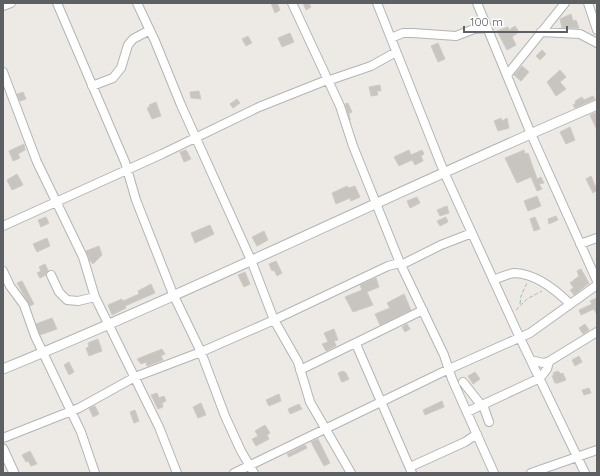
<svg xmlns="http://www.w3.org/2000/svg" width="600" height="476" viewBox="0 0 600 476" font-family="Quicksand,sans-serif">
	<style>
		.building { fill: #c8c4c0; stroke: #d1cac3 }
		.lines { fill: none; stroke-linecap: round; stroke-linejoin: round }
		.minor-casing { stroke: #b1b5b7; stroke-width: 10 }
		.tertiary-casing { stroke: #b1b5b7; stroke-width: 11 }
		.path { stroke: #9ec4a2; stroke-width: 1; stroke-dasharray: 4 2; stroke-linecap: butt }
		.minor { stroke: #fff; stroke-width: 8 }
		.tertiary { stroke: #fff; stroke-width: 9 }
	</style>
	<rect width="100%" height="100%" fill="#ede9e4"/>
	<path class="building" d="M271,3H277L280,10L275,13Z
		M303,3H309L311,7L306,10Z
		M571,14L573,21L576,20L579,28H562L560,19Z
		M515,26L519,32L512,37L516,45L507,50L497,31L508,27L509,30Z
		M290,33L294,42L282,47L278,38Z
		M248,36L252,43L246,46L242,39Z
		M438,43L445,59L438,62L431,46Z
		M542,50L546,54L540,60L536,56Z
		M522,66L529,72L521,81L514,75Z
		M560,70L566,77L560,82L566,89L556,96L547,82Z
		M380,85L381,91H377L378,95L371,96L369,87Z
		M199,91L201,99L191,98L190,92Z
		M23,92L26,99L20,101L17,94Z
		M593,96L595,99L575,108L573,105L576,103L575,101L582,97L584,100Z
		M237,99L240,103L233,108L230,104Z
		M156,102L161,116L152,119L147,108L150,107L149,105Z
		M348,103L352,112L349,113L350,120L345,104Z
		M597,112V130L590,115Z
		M501,118L502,121L507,118L509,128L498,131L494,121Z
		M570,127L575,140L566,144L560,132Z
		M24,144L25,150L18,154L20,158L13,161L9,151Z
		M186,150L191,159L184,162L180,152Z
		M409,150L411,155L422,150L424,154L421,156L423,161L415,165L412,160L399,166L394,157Z
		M524,150L525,154L528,153L537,179L541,177L544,183L539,184L542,189L537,191L531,177L517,183L505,158Z
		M17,174L23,185L12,190L7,180Z
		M591,176L597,190L593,193L586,179Z
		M347,186L349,188L355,186L360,197L351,201L350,198L336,204L332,193Z
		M537,196L541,206L528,211L524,201Z
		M417,197L420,203L410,208L407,201Z
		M447,206L449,213L440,216L437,210Z
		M556,216L558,220L549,224L548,219Z
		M46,217L49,223L41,227L38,220Z
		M446,217L448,222L440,226L437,221Z
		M535,217L540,229L534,231L530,219Z
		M210,225L214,234L195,243L191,233Z
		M264,231L268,240L257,246L252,237Z
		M47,238L50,246L37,252L33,244Z
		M99,246L102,255L93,264L90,261L86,251Z
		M276,261L282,273L277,276L274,270L272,271L269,264Z
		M45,264L48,270L46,275L40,278L37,273L41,271L39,267Z
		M581,269L589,283L574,295L570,290L574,288L570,283L579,276L577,271Z
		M245,272L250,284L244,287L238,275Z
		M376,278L379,287L367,292L373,305L353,312L345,297L362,290L360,285Z
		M22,281L34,304L30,306L17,283Z
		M151,284L155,293L125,306L126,308L112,315L108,305L122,299L123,301L139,294L138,291Z
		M404,294L411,310L380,325L375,314L390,308L387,303Z
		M597,298V315L594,309L581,315L579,310L592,304L590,301Z
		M52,318L57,329L40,335L36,324Z
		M407,324L410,329L405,332L402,327Z
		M585,324L589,330L583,334L579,328Z
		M334,329L338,340L334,341L336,346L326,351L322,344L328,342L324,333Z
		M98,339L102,351L89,356L86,348L89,347L88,343Z
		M162,349L165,354L161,356L163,360L147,366L146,362L141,364L137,359Z
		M579,356L582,362L575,366L572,360Z
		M69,362L74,372L69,375L64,365Z
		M343,371L346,373L349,379L343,382L341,381L338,373Z
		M558,371L561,374L563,373L566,380L558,383H555L552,376L554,375L553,373Z
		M475,372L480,379L473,384L468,376Z
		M589,388L591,393L584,395L582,390Z
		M157,393L159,398L164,396L166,401L162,403L163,407L158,409L151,395Z
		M279,394L281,401L269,406L266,400Z
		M442,401L444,407L425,415L423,410Z
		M201,403L206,415L198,418L193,407Z
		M299,404L302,409L290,414L288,409Z
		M95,406L99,414L93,417L89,408Z
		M135,410L139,421L134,423L130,412Z
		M265,425L270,433L267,435L269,439L256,446L252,439L258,436L255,431Z
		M318,439L330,463L324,466L311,442Z
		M305,445L307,448L289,457L287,454Z
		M30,451L37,464L31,466L28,461L26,462L22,455Z"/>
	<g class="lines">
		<g class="minor-casing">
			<path id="minor" d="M57,3L125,162L136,200L173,294L201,352L225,416L241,451L254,473
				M137,3L155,41L181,105L251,260L274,320L298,362L310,402L351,473
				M292,3L340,106L353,146L400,263L444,355L452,379L494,473
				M377,3L444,172L519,336L585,473
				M477,3L531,134L597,281
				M588,3L597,30
				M3,6L11,3
				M541,32L580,34L597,43
				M391,38L403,33H413L456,36L474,29L487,28
				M3,72L37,162L83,257L95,297L159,427L177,473
				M507,75L565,3
				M327,81L371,66L396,52
				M92,86L113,78L121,68L128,45L133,39L150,30
				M3,226L162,154L259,107L327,80
				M580,244L597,238
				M401,265L441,245L472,233
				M3,271L10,286L24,305L35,336L81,432L95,473
				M51,275L59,292L67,300L78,301L95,297
				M493,280C500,278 508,273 515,273C536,274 556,290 570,304
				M356,344L412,473
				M531,360L543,363L548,362L597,332
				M300,370L423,310
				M463,382L482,406
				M483,405L489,422
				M467,412L540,378L547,369L549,362
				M3,438L79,408L135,377L201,352L274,320L388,266L400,263
				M410,467L465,442L477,434
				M234,473L449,369L530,333L597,285
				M531,473L597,450"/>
		</g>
		<g class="tertiary-casing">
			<path id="tertiary" d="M3,369C203,287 398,190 597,105
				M3,449L14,473"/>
		</g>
		<path class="path" d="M520,304L521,296L527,283
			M516,310L527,299L542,291"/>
		<use href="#minor" class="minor"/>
		<use href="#tertiary" class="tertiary"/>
	</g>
	<rect width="600" height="476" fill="none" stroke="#5c6063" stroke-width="8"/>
	<path d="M464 26v6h103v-6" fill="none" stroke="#5c6063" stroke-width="2"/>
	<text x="470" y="26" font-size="12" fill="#5c6063" stroke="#ffffff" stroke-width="3" paint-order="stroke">100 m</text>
</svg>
